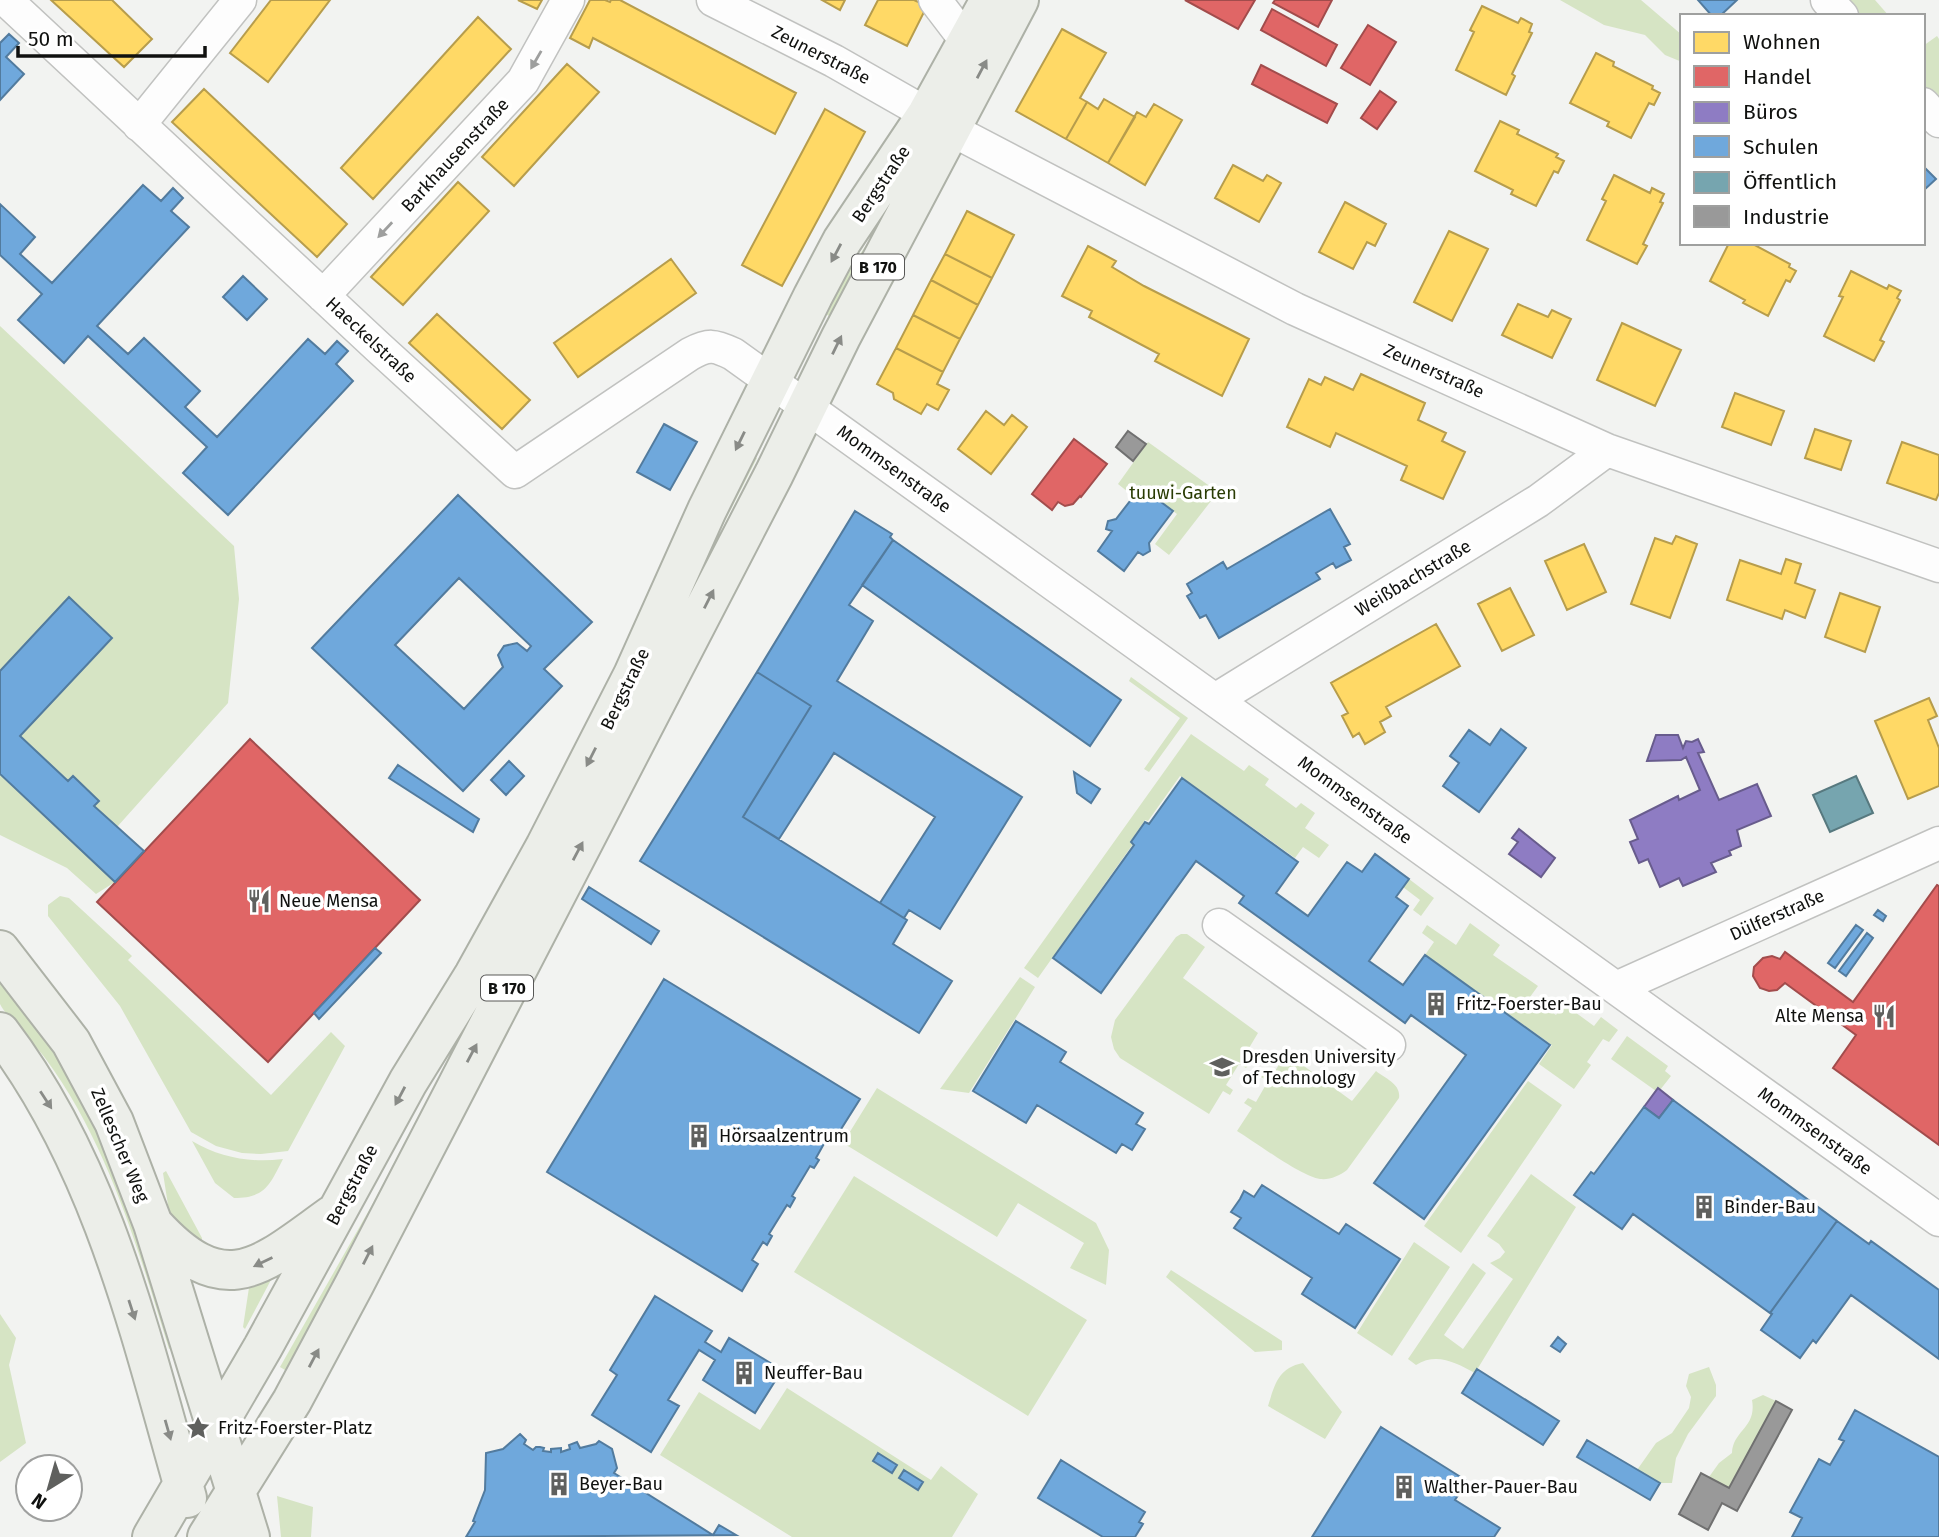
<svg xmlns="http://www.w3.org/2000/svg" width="1939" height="1537" viewBox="0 0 1939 1537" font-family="'Fira Sans',sans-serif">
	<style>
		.green { fill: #d6e4c4 }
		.homes { fill: #ffd966; stroke: #b79d4c; stroke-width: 2 }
		.shops { fill: #e06666; stroke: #a24c4c; stroke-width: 2 }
		.offices { fill: #8e7cc3; stroke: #685c8d; stroke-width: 2 }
		.schools { fill: #6fa8dc; stroke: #527b9e; stroke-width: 2; fill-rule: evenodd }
		.public { fill: #76a5af; stroke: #57797f; stroke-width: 2 }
		.industry { fill: #999; stroke: #707070; stroke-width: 2 }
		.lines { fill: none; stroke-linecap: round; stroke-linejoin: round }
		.minor-casing { stroke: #c1c2c0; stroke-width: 35 }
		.major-casing { stroke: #adb1a7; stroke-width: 42 }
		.minor { stroke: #fdfdfd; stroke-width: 32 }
		.major { stroke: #eceee9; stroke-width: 38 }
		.oneway { fill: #9e9f9e }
		.oneway2 { fill: #898b87 }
		.labels { text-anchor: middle; stroke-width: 7; stroke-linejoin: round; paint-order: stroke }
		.shield { fill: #fff; stroke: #585857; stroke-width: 2 }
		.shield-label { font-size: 16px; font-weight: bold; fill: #10110f }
		.street-label { font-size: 18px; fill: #10110f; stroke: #fff }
		.park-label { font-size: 18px; fill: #2a3c04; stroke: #fff }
		.poi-label { font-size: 18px; fill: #10110f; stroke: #fff; text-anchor: start }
	</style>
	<rect width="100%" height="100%" fill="#f2f3f1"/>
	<path class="green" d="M1560,0H1641L1682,35V62L1665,55L1645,35L1604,25Z
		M1846,0H1875L1889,16H1860Z
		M1937,36L1939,39V101L1923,84V46Z
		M883,220L836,319L825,314L850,269Z
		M0,326L234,546L239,599L228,703L117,827L20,736L112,637L69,597L0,671Z
		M1148,442L1218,492L1169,555L1155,544L1177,514L1141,487L1133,496L1118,484Z
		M750,455L757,458L693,584L673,641L649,691L345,1273L290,1373L280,1367L372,1205L650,674L703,551Z
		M1131,677L1188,718L1149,772L1144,769L1180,718L1129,681Z
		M1191,734L1244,771L1249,765L1269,779L1265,785L1296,808L1301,803L1315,813L1305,828L1329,845L1319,858L1303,847L1295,858L1180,776L1148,821L1145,820L1130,842L1133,844L1038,978L1024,968Z
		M0,774L115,882L96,894L67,868L0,835Z
		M1409,879L1434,898L1421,916L1413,910L1420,900L1403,887Z
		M60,896L69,898L132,956L128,960L271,1095L331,1032L345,1046L288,1151L261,1154L242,1153L216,1146L191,1132L120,1006L48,916V905Z
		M1470,923L1500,945L1493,955L1538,986L1530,997L1556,1015L1564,1004L1594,1026L1601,1017L1618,1030L1609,1042L1603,1039L1587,1062L1591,1065L1574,1089L1539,1064L1552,1045L1425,955L1434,942L1422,933L1427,925L1456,945Z
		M1181,934H1187L1205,947L1183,978L1258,1033L1243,1058L1250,1063L1246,1068L1239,1064L1226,1085L1233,1090L1230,1095L1223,1091L1209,1114L1120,1058L1114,1049L1111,1037L1115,1020L1176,937Z
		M0,972L44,1032L114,1161L178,1345L169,1349C138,1249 108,1143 45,1058C36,1045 6,1017 0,1004C0,996 0,981 0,972Z
		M1020,977L1035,987L969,1093L940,1089Z
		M1627,1036L1668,1066L1665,1071L1671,1076L1660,1090L1658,1088L1656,1091L1611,1059Z
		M1286,1053L1352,1101L1376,1071C1386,1079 1401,1084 1399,1098L1347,1170C1339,1176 1330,1180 1320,1179C1302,1177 1255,1142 1237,1131L1252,1108L1244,1103L1248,1098L1256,1102L1268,1081L1261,1077L1264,1071L1272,1076Z
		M1528,1081L1562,1105L1461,1253L1424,1226Z
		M877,1088L1096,1223L1109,1250L1106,1285L1070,1268L1084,1243L1018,1203L997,1237L843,1143Z
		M192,1141C221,1158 251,1163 283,1159C270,1184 266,1198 234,1198L215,1183Z
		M166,1171L202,1238V1251L170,1218L163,1173Z
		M1531,1174L1576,1207L1475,1373C1456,1363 1437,1352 1416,1365L1408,1359L1473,1263L1486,1273L1444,1335L1463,1349L1513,1279L1490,1263L1500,1258L1505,1252L1499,1244L1487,1236Z
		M854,1176L1087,1320L1028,1416L794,1272Z
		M1414,1242L1450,1267L1392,1356L1357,1333Z
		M1171,1270L1282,1341V1350L1255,1352L1166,1277Z
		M271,1275L272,1278L245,1329L243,1327L250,1281Z
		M0,1314L16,1338L9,1365L26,1443L0,1462Z
		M1303,1363L1342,1412L1325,1439L1268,1406C1275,1384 1278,1368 1303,1363Z
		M1709,1367L1716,1385V1396L1688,1434L1676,1458L1672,1483H1660L1637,1470L1656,1443L1672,1433L1689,1408L1691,1397L1686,1386L1689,1374Z
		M787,1388L931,1480L941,1466L978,1494L952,1537H792L660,1455L699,1392L760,1430Z
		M1763,1395L1776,1401L1729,1488L1709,1477L1719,1463L1732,1453C1733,1430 1757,1428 1752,1400Z
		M277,1496L313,1507L311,1537H281Z"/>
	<path class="homes" d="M51,0H112L152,39L124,67Z
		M271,0H330L268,82L230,53Z
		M518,0H542L537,9Z
		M590,0H605L610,2L611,0H620L796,93L775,134L593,38L589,48L570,38Z
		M822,0H845L840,10Z
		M878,0H914L927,6L907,46L865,25Z
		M1482,6L1518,23L1521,18L1532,24L1529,32L1532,33L1512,74L1515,76L1506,95L1456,70L1474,32L1470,30Z
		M478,17L511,49L373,199L341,168Z
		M1062,29L1106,53L1080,98L1087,102L1066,139L1016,111Z
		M1596,53L1614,62L1613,66L1653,86L1652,89L1660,93L1654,105L1649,103L1631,138L1607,126L1609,122L1570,103Z
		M567,64L599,92L514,186L482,157Z
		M204,89L347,224L317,257L172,122Z
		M1104,99L1135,117L1108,163L1066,139L1087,102L1098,109Z
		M1154,104L1182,120L1145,185L1108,163L1137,112L1146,117Z
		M825,109L865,132L782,286L742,265Z
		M1500,121L1519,130L1517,134L1558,154L1556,157L1564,161L1558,173L1554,171L1536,206L1511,194L1513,190L1475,171Z
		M1233,165L1263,181L1267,175L1281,183L1259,222L1215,198Z
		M1614,175L1650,193L1652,188L1664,194L1660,202L1663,203L1643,244L1647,246L1637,264L1587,240L1606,201L1602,199Z
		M458,182L489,211L403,305L371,277Z
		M1345,202L1386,224L1375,246L1367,242L1353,269L1319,252Z
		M967,211L1014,235L992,278L945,254Z
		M1449,231L1488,249L1452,321L1414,302Z
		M1729,243H1751L1790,264L1789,267L1796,271L1790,282L1786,280L1768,316L1743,303L1745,300L1710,281Z
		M1088,246L1116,261L1112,267L1144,286L1249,339L1222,396L1155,361L1159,354L1089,317L1092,311L1062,296Z
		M945,254L992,278L978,305L931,280Z
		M671,259L696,293L578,377L554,343Z
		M1851,271L1887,289L1889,285L1901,291L1897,298L1900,300L1880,340L1884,342L1874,361L1824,336L1843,297L1839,296Z
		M931,280L978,305L960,339L913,315Z
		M1518,304L1548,317L1552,310L1571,319L1552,358L1502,335Z
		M437,314L530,400L502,429L409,343Z
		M913,315L960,339L943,372L896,348Z
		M1622,323L1681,350L1655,406L1597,380Z
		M896,348L943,372L937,384L949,390L938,410L927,404L921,414L894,399L893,393L877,384Z
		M1361,374L1425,403L1418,420L1446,433L1442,441L1465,452L1443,499L1401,480L1407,466L1336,433L1330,447L1287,427L1309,379L1321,385L1325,377L1353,390Z
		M1735,393L1784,411L1771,445L1722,427Z
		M986,411L1004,425L1012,415L1027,427L991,474L958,449Z
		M1815,429L1851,441L1841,470L1805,458Z
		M1902,442L1939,455V493L1936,500L1887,483Z
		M1676,536L1697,544L1670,618L1631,604L1655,538L1672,544Z
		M1584,544L1606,592L1567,610L1545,561Z
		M1786,559L1801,564L1795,583L1815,590L1805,618L1785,610L1782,619L1727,600L1740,560L1781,574Z
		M1510,588L1534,635L1502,651L1478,604Z
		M1840,593L1880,607L1865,652L1825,637Z
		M1436,624L1460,666L1386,707L1391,716L1380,722L1385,732L1365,744L1359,733L1353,737L1342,716L1348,713L1331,683Z
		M1929,698L1937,716L1928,720L1939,748V786L1908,799L1875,721Z"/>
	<path class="shops" d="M1185,0H1255L1238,29Z
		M1275,0H1332L1318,27L1273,3Z
		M1272,9L1337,45L1326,66L1261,30Z
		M1368,25L1396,42L1370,85L1341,68Z
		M1261,65L1337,104L1327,123L1252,84Z
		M1380,91L1396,102L1377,129L1361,118Z
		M1074,439L1107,464L1081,497L1080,496L1073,504L1065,506L1058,502L1052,510L1032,494Z
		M250,739L420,900L268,1062L97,902Z
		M1937,885L1939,886V1145L1833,1068L1856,1035L1785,983L1777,990L1769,991L1760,988L1753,976L1754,967L1763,958L1772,956L1780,959L1785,952L1853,1002Z"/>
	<path class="offices" d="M1656,735H1678L1683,748L1686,741L1692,742L1698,739L1704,752L1698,753L1719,800L1757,784L1771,816L1737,830L1741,846L1729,851L1731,855L1711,863L1716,872L1683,886L1679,878L1660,887L1648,859L1639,863L1630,842L1638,839L1630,820L1678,796L1679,800L1700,790L1686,757L1681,760L1647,761Z
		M1519,829L1555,858L1541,877L1509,854L1518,842L1512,838Z
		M1658,1088L1673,1100L1659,1118L1644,1107Z"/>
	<path class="schools" d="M1698,0H1737L1720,16H1712Z
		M9,34L19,43L6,57L24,74L0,100V43Z
		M1923,166L1936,179L1923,191Z
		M143,185L161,201L173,188L183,198L171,211L189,227L97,326L128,354L144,338L200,391L185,407L217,437L308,339L325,354L337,341L348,351L336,364L353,381L228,515L183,473L207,447L88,336L64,363L18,320L42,294L0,255V204L35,237L20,254L52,283Z
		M243,276L267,299L247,320L223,297Z
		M664,424L697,442L670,490L637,472Z
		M1141,487L1173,511L1149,543L1150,551L1143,555L1138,552L1124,571L1098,551L1112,531L1106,529L1108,521L1116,519Z
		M458,495L592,622L544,669L562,686L463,791L312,648ZM459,578L531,646L527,651L517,643L504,646L498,655L503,667L464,709L395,645Z
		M1330,509L1350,544L1344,547L1351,560L1336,568L1333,563L1316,573L1320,579L1219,638L1206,615L1200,618L1187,596L1192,593L1187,584L1223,562L1227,569Z
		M855,511L892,534L890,537L893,540L849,605L873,621L837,681L1022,797L940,929L909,910L904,918L880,903L935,817L834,753L779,839L743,817L811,706L757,672Z
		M893,540L1121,700L1090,746L862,585Z
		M69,597L112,638L20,736L68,781L73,776L99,801L94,806L144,851L115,882L0,774V671Z
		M757,672L811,706L743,817L907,920L893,944L952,981L919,1033L640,861Z
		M1501,729L1526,748L1479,812L1443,786L1459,763L1450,756L1469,730L1490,745Z
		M509,761L524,776L506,795L491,780Z
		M398,765L479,819L473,832L389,778Z
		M1074,772L1100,789L1091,803L1077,793Z
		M1182,778L1298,862L1276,893L1308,916L1347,862L1362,872L1375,854L1409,879L1396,897L1408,906L1369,961L1403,985L1425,955L1550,1045L1424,1219L1374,1183L1466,1055L1411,1015L1405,1023L1239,903L1244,896L1196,861L1101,993L1053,958L1134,845L1131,842L1145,822L1149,824Z
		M589,887L659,931L651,944L582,899Z
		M1878,910L1886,916L1883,921L1874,915Z
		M1856,925L1863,930L1835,968L1828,963Z
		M1867,933L1873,938L1846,976L1839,971Z
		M375,948L381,953L319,1019L314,1013Z
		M664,979L860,1099L836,1137L830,1133L816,1158L819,1160L814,1168L810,1166L792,1196L795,1198L790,1207L787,1205L769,1234L772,1236L767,1245L763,1242L752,1260L758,1264L742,1291L547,1172Z
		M1016,1021L1066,1052L1060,1062L1143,1113L1136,1124L1145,1129L1132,1150L1122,1144L1116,1153L1037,1105L1026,1123L973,1091Z
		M1673,1100L1837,1221L1770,1313L1633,1214L1622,1229L1574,1195L1591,1172L1594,1174L1644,1107L1659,1118Z
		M1262,1185L1339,1234L1346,1224L1400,1259L1355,1328L1302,1294L1312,1278L1234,1228L1241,1218L1231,1212L1240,1199L1244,1191L1254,1197Z
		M1837,1221L1869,1244L1871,1241L1939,1290V1359L1851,1295L1816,1343L1813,1340L1800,1358L1761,1330L1772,1314L1770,1313Z
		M655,1296L712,1331L705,1342L721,1352L729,1338L782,1370L755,1413L703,1380L715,1360L699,1350L668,1400L679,1406L651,1452L592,1415L617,1375L610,1370Z
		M1558,1337L1566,1344L1560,1352L1551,1346Z
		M1477,1369L1559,1421L1543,1445L1462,1393Z
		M1855,1410L1939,1457V1537H1792L1802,1518L1790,1512L1819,1459L1830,1465L1844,1441L1839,1439Z
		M1381,1427L1467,1481L1455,1500L1500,1528L1494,1537H1312Z
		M520,1434L526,1440L524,1444L533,1450L536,1447H540L544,1448L543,1451L551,1452V1449L561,1448V1452L570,1449L569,1445L577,1442L580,1448L596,1444L599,1441L612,1449L617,1468L614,1473L713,1535L719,1525L736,1535L466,1537L475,1522L473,1521L485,1490L486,1453L503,1449Z
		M1587,1440L1660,1483L1650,1500L1577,1457Z
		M878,1453L897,1465L892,1473L873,1461Z
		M1061,1460L1145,1512L1139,1522L1143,1524L1135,1537H1103L1038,1498Z
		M904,1470L923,1482L918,1490L899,1478Z"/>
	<path class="public" d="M1856,776L1873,813L1830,832L1813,795Z"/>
	<path class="industry" d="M1128,431L1146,444L1133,461L1116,447Z
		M1776,1401L1792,1410L1737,1511L1722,1503L1708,1530L1679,1514L1701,1473L1729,1488Z"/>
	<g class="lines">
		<g class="minor-casing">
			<path id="minor" d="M6,0L378,347L515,472L690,354C709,344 714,345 733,354L1939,1220
				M713,0L834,61L927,114
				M935,0L967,42
				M1827,0L1842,16
				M1923,104L1939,121
				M139,125L240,0
				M950,129L1295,309L1607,450L1939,566
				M323,296L523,81L568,0
				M1215,700L1538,501L1607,450
				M1219,925L1389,1045
				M1616,988L1939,843"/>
		</g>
		<g class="major-casing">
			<path id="major" d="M0,950L71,1042L114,1122L153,1224L250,1537
				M0,1032C103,1167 141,1337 187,1498
				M154,1225C226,1304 262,1265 332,1215
				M152,1537L263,1347L408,1082L474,975L545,847L633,675L707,510L813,296L842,241L927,114L990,0
				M207,1537L292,1401L354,1285L774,474L841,337L1019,0"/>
		</g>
		<use href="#minor" class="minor"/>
		<use href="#major" class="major"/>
	</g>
	<defs><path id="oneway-solid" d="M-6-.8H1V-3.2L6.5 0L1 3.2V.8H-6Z" transform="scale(1.75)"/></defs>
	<g class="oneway">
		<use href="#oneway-solid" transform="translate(536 60) rotate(120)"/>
		<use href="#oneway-solid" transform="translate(385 230) rotate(133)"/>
	</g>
	<g class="oneway2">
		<use href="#oneway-solid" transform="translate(982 69) rotate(-62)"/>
		<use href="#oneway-solid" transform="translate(836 253) rotate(118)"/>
		<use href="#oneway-solid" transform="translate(837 345) rotate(-64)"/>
		<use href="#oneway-solid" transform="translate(740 441) rotate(116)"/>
		<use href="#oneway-solid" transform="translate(709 599) rotate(-63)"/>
		<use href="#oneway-solid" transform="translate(591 757) rotate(117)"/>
		<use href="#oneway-solid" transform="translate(578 851) rotate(-62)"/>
		<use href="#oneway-solid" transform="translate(472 1053) rotate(-62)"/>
		<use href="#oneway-solid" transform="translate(400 1096) rotate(118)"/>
		<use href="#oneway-solid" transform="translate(46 1100) rotate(57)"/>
		<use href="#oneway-solid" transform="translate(368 1255) rotate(-63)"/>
		<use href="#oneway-solid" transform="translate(263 1262) rotate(154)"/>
		<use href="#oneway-solid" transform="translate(132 1310) rotate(72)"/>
		<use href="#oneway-solid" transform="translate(314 1358) rotate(-62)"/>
		<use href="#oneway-solid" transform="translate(168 1430) rotate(74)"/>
	</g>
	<defs>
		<g id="restaurant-bare" transform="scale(1.89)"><path d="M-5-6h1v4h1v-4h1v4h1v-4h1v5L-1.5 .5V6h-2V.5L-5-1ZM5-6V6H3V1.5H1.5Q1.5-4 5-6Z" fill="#5f605e" stroke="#fff" stroke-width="2.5" paint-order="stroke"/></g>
		<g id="building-bare" transform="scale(1.89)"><path d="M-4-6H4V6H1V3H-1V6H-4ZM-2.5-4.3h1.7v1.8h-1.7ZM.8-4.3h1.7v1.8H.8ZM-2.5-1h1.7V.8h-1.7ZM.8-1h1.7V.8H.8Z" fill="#5f605e" stroke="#fff" stroke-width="2.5" paint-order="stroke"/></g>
		<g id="university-bare" transform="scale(1.89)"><path d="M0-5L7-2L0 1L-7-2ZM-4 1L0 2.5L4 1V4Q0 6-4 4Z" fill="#5f605e" stroke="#fff" stroke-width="2.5" paint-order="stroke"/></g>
		<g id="sight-bare" transform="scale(1.89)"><path d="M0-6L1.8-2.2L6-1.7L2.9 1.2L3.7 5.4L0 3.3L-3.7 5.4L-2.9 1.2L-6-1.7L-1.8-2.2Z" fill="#5f605e" stroke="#fff" stroke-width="2.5" paint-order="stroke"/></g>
	</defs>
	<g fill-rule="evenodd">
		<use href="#restaurant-bare" x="259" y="901"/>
		<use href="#building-bare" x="1436" y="1004"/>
		<use href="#restaurant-bare" x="1884" y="1016"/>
		<use href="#university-bare" x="1222" y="1067"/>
		<use href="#building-bare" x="699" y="1136"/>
		<use href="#building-bare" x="1704" y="1207"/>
		<use href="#building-bare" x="744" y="1373"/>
		<use href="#sight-bare" x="198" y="1428"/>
		<use href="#building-bare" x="559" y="1484"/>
		<use href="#building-bare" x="1404" y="1487"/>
	</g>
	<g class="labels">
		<g class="shield">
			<rect x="852" y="254.5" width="52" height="25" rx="5"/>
			<rect x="481" y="975.5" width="52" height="25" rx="5"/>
		</g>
		<g class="shield-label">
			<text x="878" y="273">B 170</text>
			<text x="507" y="994">B 170</text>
		</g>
		<g class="street-label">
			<text transform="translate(821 55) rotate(27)" y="6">Zeunerstraße</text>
			<text transform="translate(455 155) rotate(-47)" y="6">Barkhausenstraße</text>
			<text transform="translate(881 184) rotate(-56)" y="6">Bergstraße</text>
			<text transform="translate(371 340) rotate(43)" y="6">Haeckelstraße</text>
			<text transform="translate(1434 371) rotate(24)" y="6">Zeunerstraße</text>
			<text transform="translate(894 469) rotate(36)" y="6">Mommsenstraße</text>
			<text transform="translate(1413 578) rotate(-31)" y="6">Weißbachstraße</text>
			<text transform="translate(625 689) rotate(-64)" y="6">Bergstraße</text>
			<text transform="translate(1355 800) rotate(36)" y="6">Mommsenstraße</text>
			<text transform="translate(1777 915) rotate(-24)" y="6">Dülferstraße</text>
			<text transform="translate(1815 1131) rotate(36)" y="6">Mommsenstraße</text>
			<text transform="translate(120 1145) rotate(67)" y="6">Zellescher Weg</text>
			<text transform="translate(352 1185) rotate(-62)" y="6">Bergstraße</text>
		</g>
		<g class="park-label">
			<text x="1183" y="499">tuuwi-Garten</text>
		</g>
		<g class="poi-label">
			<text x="279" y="907">Neue Mensa</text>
			<text x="1456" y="1010">Fritz-Foerster-Bau</text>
			<text x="1864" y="1022" text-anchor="end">Alte Mensa</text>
			<text x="1242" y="1063">Dresden University<tspan x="1242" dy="21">of Technology</tspan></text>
			<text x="719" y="1142">Hörsaalzentrum</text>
			<text x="1724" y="1213">Binder-Bau</text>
			<text x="764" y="1379">Neuffer-Bau</text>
			<text x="218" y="1434">Fritz-Foerster-Platz</text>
			<text x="579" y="1490">Beyer-Bau</text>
			<text x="1424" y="1493">Walther-Pauer-Bau</text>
		</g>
	</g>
	<rect x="1680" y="14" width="245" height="231" fill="#ffffff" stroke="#9fa09f" stroke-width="2"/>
	<rect x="1694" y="32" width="35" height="21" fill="#ffd966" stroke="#9fa09f" stroke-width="2"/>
	<text x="1743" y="49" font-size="21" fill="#10110f">Wohnen</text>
	<rect x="1694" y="66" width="35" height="21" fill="#e06666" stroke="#9fa09f" stroke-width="2"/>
	<text x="1743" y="84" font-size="21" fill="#10110f">Handel</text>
	<rect x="1694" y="102" width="35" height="21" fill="#8e7cc3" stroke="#9fa09f" stroke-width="2"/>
	<text x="1743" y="119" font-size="21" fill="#10110f">Büros</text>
	<rect x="1694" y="136" width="35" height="21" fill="#6fa8dc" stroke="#9fa09f" stroke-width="2"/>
	<text x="1743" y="154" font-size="21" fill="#10110f">Schulen</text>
	<rect x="1694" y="172" width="35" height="21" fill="#76a5af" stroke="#9fa09f" stroke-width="2"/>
	<text x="1743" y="189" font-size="21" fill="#10110f">Öffentlich</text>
	<rect x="1694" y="206" width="35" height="21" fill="#999999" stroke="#9fa09f" stroke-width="2"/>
	<text x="1743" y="224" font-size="21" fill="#10110f">Industrie</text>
	<g transform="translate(49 1488) rotate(217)"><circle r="33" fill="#ffffff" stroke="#9fa09f" stroke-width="2"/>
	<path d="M0-5L12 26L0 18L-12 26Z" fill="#5f605e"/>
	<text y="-10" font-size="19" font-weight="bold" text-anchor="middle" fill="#10110f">N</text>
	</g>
	<path d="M18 46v10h187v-10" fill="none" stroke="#10110f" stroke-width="3.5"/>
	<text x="28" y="46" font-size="21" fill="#10110f" stroke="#ffffff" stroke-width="5" paint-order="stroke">50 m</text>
</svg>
